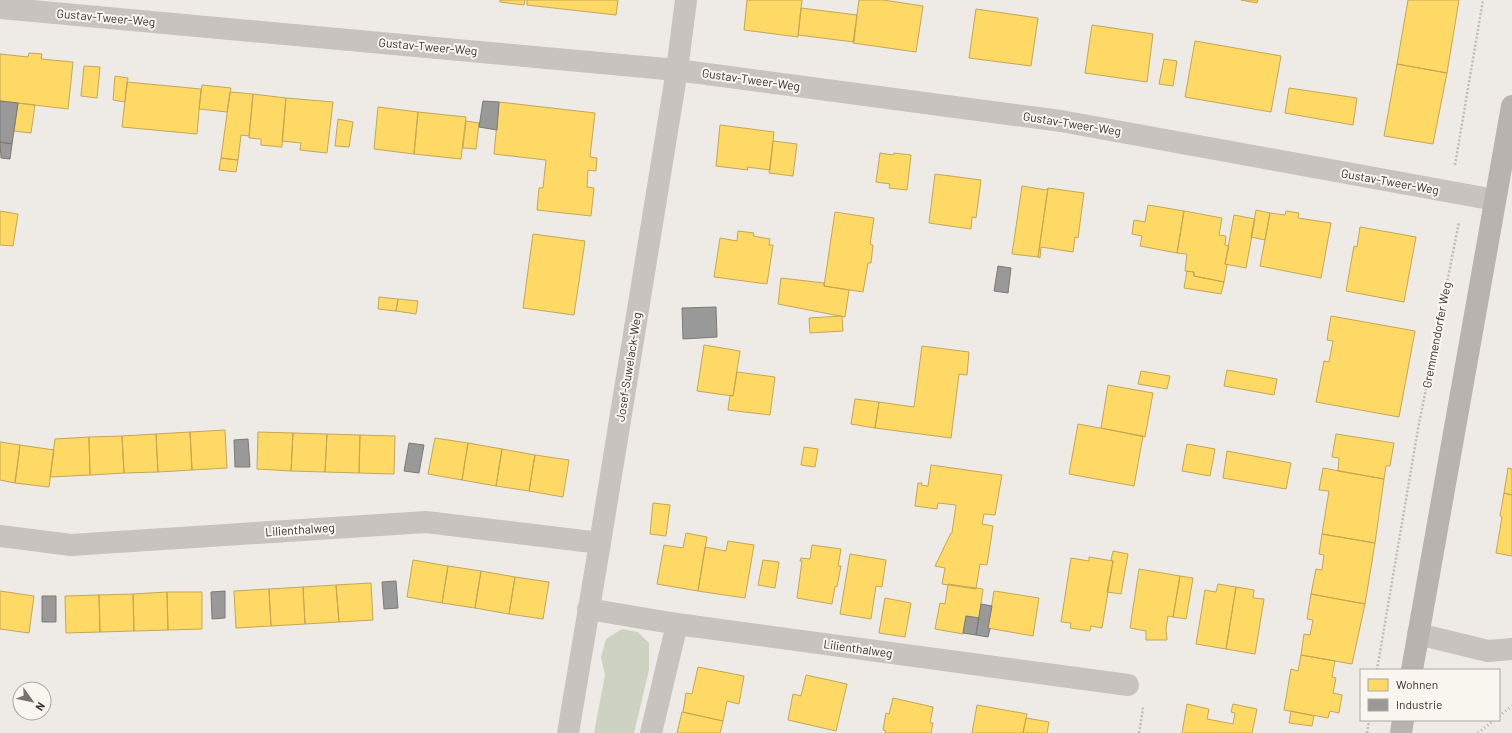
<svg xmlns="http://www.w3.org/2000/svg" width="1512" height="733" viewBox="0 0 1512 733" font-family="Barlow,sans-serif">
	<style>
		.green { fill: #ced2c1 }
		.homes { fill: #ffd966; stroke: #c4a755 }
		.industry { fill: #999; stroke: #7c7a78 }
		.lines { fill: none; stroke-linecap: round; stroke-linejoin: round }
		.path { stroke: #c0bcb7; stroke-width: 2.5; stroke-dasharray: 2 2; stroke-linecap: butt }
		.street { stroke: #c8c3be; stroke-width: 22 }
		.secondary { stroke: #b8b3af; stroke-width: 22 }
		.rail { stroke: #afaca9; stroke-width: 3; stroke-dasharray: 1 3; stroke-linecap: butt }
		.labels { text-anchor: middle; stroke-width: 4; stroke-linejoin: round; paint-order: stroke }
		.street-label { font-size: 12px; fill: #39312c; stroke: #f9f5ef }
	</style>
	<rect width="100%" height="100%" fill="#eeeae6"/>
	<path class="green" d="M622,629L638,632L649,643V670L634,733H594L605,675L601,657L606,639Z"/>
	<path class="homes" d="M500,0H525L524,5L500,2Z
		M527,0H618L616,15L527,5Z
		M747,0H802L798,37L744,30Z
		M859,0H883L923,6L916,52L853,43Z
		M1241,0H1258L1257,3Z
		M1408,0H1459L1447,73L1397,64Z
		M801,8L857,15L854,42L798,35Z
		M976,9L1038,18L1031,66L969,58Z
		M1092,25L1153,34L1147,82L1085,73Z
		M1195,41L1281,56L1271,112L1185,97Z
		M29,53L42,54L41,59L73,62L68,109L0,101V54L28,57Z
		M1164,59L1177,61L1173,86L1159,84Z
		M1397,64L1447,73L1433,144L1384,136Z
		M84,66L100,67L97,98L81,96Z
		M115,76L128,78L125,102L113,100Z
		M127,82L201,89L197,134L122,127Z
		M202,85L231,88L227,112L199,109Z
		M1289,88L1357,98L1353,125L1285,113Z
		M230,92L253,94L249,136L241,135L238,160L221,158Z
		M253,94L286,98L282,147L261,145V139L249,138Z
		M286,98L333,102L327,153L300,150L301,143L282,141Z
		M499,102L595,113L590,157L597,158L596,171L588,170L587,187L594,188L591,216L537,210L539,188H543L546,160L494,154Z
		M18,103L35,105L31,133L14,131Z
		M378,107L418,112L414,154L374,149Z
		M418,112L466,117L461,159L414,154Z
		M338,119L353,122L349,147L335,146Z
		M466,121L479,123L476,149L463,148Z
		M720,125L774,132L770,170L747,167L748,170L716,166Z
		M773,141L797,144L793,176L769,173Z
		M880,153L893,155L894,153L911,155L907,190L889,188L890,184L876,182Z
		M221,158L238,160L236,172L219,170Z
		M935,174L981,180L976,218L972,217L971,229L929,223Z
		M1022,186L1046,190L1048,188L1038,257L1012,254Z
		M1048,188L1084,193L1078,238L1075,237L1073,252L1041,247L1040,258L1038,257Z
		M1148,205L1184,211L1177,253L1140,246L1142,236L1132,234L1134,220L1145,222Z
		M1256,210L1270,213L1265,240L1251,237Z
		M0,211L18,214L13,246L0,245Z
		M1184,211L1222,218L1219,235L1226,236L1225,245L1229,246L1225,264L1227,265L1224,282L1194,276V272L1185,271L1187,254L1177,253Z
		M1286,211L1299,213L1298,218L1331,223L1321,278L1260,266L1270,213L1285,215Z
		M835,212L874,218L870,244L873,245L871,263H868L863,292L824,286Z
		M1234,215L1255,219L1246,268L1225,264Z
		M1360,227L1416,237L1404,302L1346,291L1354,246L1357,247Z
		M738,231L754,233L753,236L770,239L769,245H773L767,284L714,277L720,238L737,241Z
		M533,234L585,241L574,315L523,308Z
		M1187,271L1194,272V276L1224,282L1221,294L1184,288Z
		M781,278L824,283V286L849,290L845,317L778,304Z
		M379,297L398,299L396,311L378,309Z
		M398,299L418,301L416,314L396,311Z
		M842,316L843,331L810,333L809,318Z
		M1331,316L1415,331L1399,417L1316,402L1324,361L1329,362L1333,341L1327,340Z
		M704,345L740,351L733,396L697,391Z
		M922,346L969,352L967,375L959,374L951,438L875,428L879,402L914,407Z
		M1227,370L1277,379L1274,395L1224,386Z
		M1141,371L1170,376L1167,389L1138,384Z
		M737,372L775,377L770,415L728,410L730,395L733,396Z
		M1108,385L1153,393L1145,437L1101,428Z
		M855,399L879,402L875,428L851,424Z
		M1078,424L1143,436L1134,486L1069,474Z
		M225,430L227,468L192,470L190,432Z
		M190,432L192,470L158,472L156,434Z
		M258,432L293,433L291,471L257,469Z
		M293,433L327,434L325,472L291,471Z
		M156,434L158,472L124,473L122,436Z
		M327,434L360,435L359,473L325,472Z
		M1336,434L1394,443L1390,466H1386L1384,479L1338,471L1339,458L1332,457Z
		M360,435L395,436L394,474L359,473Z
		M122,436L124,473L90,475L89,437Z
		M89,437L90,475L50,477L55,439Z
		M435,438L468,443L462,480L428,474Z
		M0,442L20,445L15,483L0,480Z
		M468,443L502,449L496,486L462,480Z
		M1187,444L1215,449L1210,476L1182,471Z
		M20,445L54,450L49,487L15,483Z
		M804,447L818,449L815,467L801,465Z
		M502,449L535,455L529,491L496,486Z
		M1227,451L1291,463L1286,489L1223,478Z
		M535,455L569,460L563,497L529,491Z
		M931,465L1002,475L995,515L984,514L982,524L993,526L987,565L980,564L976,589L942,584L945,568L935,566L951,533H952L956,505L938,503L937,509L915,506L918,483H922L921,485L928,486Z
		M1323,468L1384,479L1375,543L1322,534L1329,491L1319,490Z
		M1508,468L1512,469V495L1504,493Z
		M1504,493L1512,495V556L1496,553L1502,517L1500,516Z
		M653,503L670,505L666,536L650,534Z
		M686,533L707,537L698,591L657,584L664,545L683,548Z
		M1322,534L1375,543L1365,604L1311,594L1316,569L1322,570L1324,555L1319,554Z
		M728,541L754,545L745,598L698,591L705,547L726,551Z
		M812,545L841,549L838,566H841L837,587L835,586L832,604L797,598L802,561H800L801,558L810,559Z
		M1113,551L1128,554L1121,594L1107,592L1113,561L1111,560Z
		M850,554L886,560L882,587L876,586L871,619L840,614Z
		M1089,557L1113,561L1102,628L1091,626L1090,631L1070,628L1071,623L1061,622L1071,558L1089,561Z
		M413,560L448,566L442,603L407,597Z
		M763,560L779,562L775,588L758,585Z
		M448,566L481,571L475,608L442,603Z
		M1139,569L1180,576L1173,617L1168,616L1166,629L1167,640H1146V631L1130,628Z
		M481,571L515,577L509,614L475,608Z
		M1180,576L1193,578L1186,619L1173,617Z
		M515,577L549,582L543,619L509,614Z
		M371,583L373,620L339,622L336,585Z
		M948,584L983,589L979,618L966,616L963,634L935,629L940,603L945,604Z
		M1218,584L1236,587L1226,649L1196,644L1205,590L1216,592Z
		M336,585L339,622L305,624L303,587Z
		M303,587L305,624L271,626L269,589Z
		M1236,587L1254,590L1253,598L1264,599L1255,654L1226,649Z
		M269,589L271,626L236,628L234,591Z
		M0,591L34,596L29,633L0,629Z
		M994,591L1039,598L1033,636L988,628Z
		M167,592H202V629L168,630Z
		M167,592L168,630L134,631L133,594Z
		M133,594L134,631L100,632L99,595Z
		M1311,594L1365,604L1352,664L1301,655L1304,634L1310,635L1313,620L1307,619Z
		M99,595L100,632L66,633L65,596Z
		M885,598L911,603L905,637L879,633Z
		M1301,655L1335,661L1332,677L1336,678L1333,693L1342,695L1339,713L1330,711L1328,718L1284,710L1291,669L1298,671Z
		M698,667L744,676L739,704L727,701L723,721L683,712L686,693L692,694Z
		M806,675L847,684L836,731L788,720L793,694L801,696Z
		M893,698L933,707L930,723H933L931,733H885L886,731L883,730L886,713L889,714Z
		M1187,704L1209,709L1207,719L1233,724L1235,713L1231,712L1233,704L1257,709L1252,733H1182Z
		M977,705L1027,714L1023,733H972Z
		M1291,711L1314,716L1312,726L1289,723Z
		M682,712L723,721L720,733H677Z
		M1026,718L1049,722L1047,733H1023Z"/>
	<path class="industry" d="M0,101L18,103L12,144L0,142Z
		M483,101L499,102L497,130L479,127Z
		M0,142L12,144L10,159L1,158Z
		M998,266L1011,268L1008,293L994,291Z
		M716,307L717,337L683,339L682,308Z
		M248,439L250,467H235L234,440Z
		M409,443L424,445L419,473L404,471Z
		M396,581L398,608L384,609L382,582Z
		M225,591V618L212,619L211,592Z
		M42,596H56V622H42Z
		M981,604L992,606L988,628L990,629L988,637L976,635Z
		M966,616L979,618L976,635L963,633Z"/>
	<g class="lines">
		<path class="path" d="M1455,165L1483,0
			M1377,670L1418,429L1459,222
			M1139,733L1143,709L1142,708
			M1367,733L1369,720"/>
		<path class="street" d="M0,8L677,70L1061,121L1495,200
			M0,536L71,545L426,522L600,543
			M588,609L677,624L1128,685
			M1418,634L1488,651L1512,649
			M568,733L600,543L677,70L686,0
			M651,733L677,624"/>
		<path class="secondary" d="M1412,670L1512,106
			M1401,733L1403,720"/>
		<path class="rail" d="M1499,716L1512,706
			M1478,733L1494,720"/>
	</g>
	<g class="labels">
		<g class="street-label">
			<text transform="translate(106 18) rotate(5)" y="4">Gustav-Tweer-Weg</text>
			<text transform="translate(428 47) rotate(5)" y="4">Gustav-Tweer-Weg</text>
			<text transform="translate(751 80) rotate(8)" y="4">Gustav-Tweer-Weg</text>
			<text transform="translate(1072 124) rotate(9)" y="4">Gustav-Tweer-Weg</text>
			<text transform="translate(1390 182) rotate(10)" y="4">Gustav-Tweer-Weg</text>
			<text transform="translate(1437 335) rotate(-79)" y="4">Gremmendorfer Weg</text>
			<text transform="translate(629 367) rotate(-81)" y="4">Josef-Suwelack-Weg</text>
			<text transform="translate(300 530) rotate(-4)" y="4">Lilienthalweg</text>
			<text transform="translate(858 649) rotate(8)" y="4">Lilienthalweg</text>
		</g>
	</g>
	<rect x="1360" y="669" width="140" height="52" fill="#f9f5ef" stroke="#aca7a1"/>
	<rect x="1368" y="679" width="20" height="12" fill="#ffd966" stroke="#aca7a1"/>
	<text x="1396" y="689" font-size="12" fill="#39312c">Wohnen</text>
	<rect x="1368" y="699" width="20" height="12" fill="#999999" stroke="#aca7a1"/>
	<text x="1396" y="709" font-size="12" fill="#39312c">Industrie</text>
	<g transform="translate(32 701) rotate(123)"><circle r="19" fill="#f9f5ef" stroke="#aca7a1"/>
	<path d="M0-3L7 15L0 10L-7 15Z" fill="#78726d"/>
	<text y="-6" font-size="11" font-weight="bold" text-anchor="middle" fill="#39312c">N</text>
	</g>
</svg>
